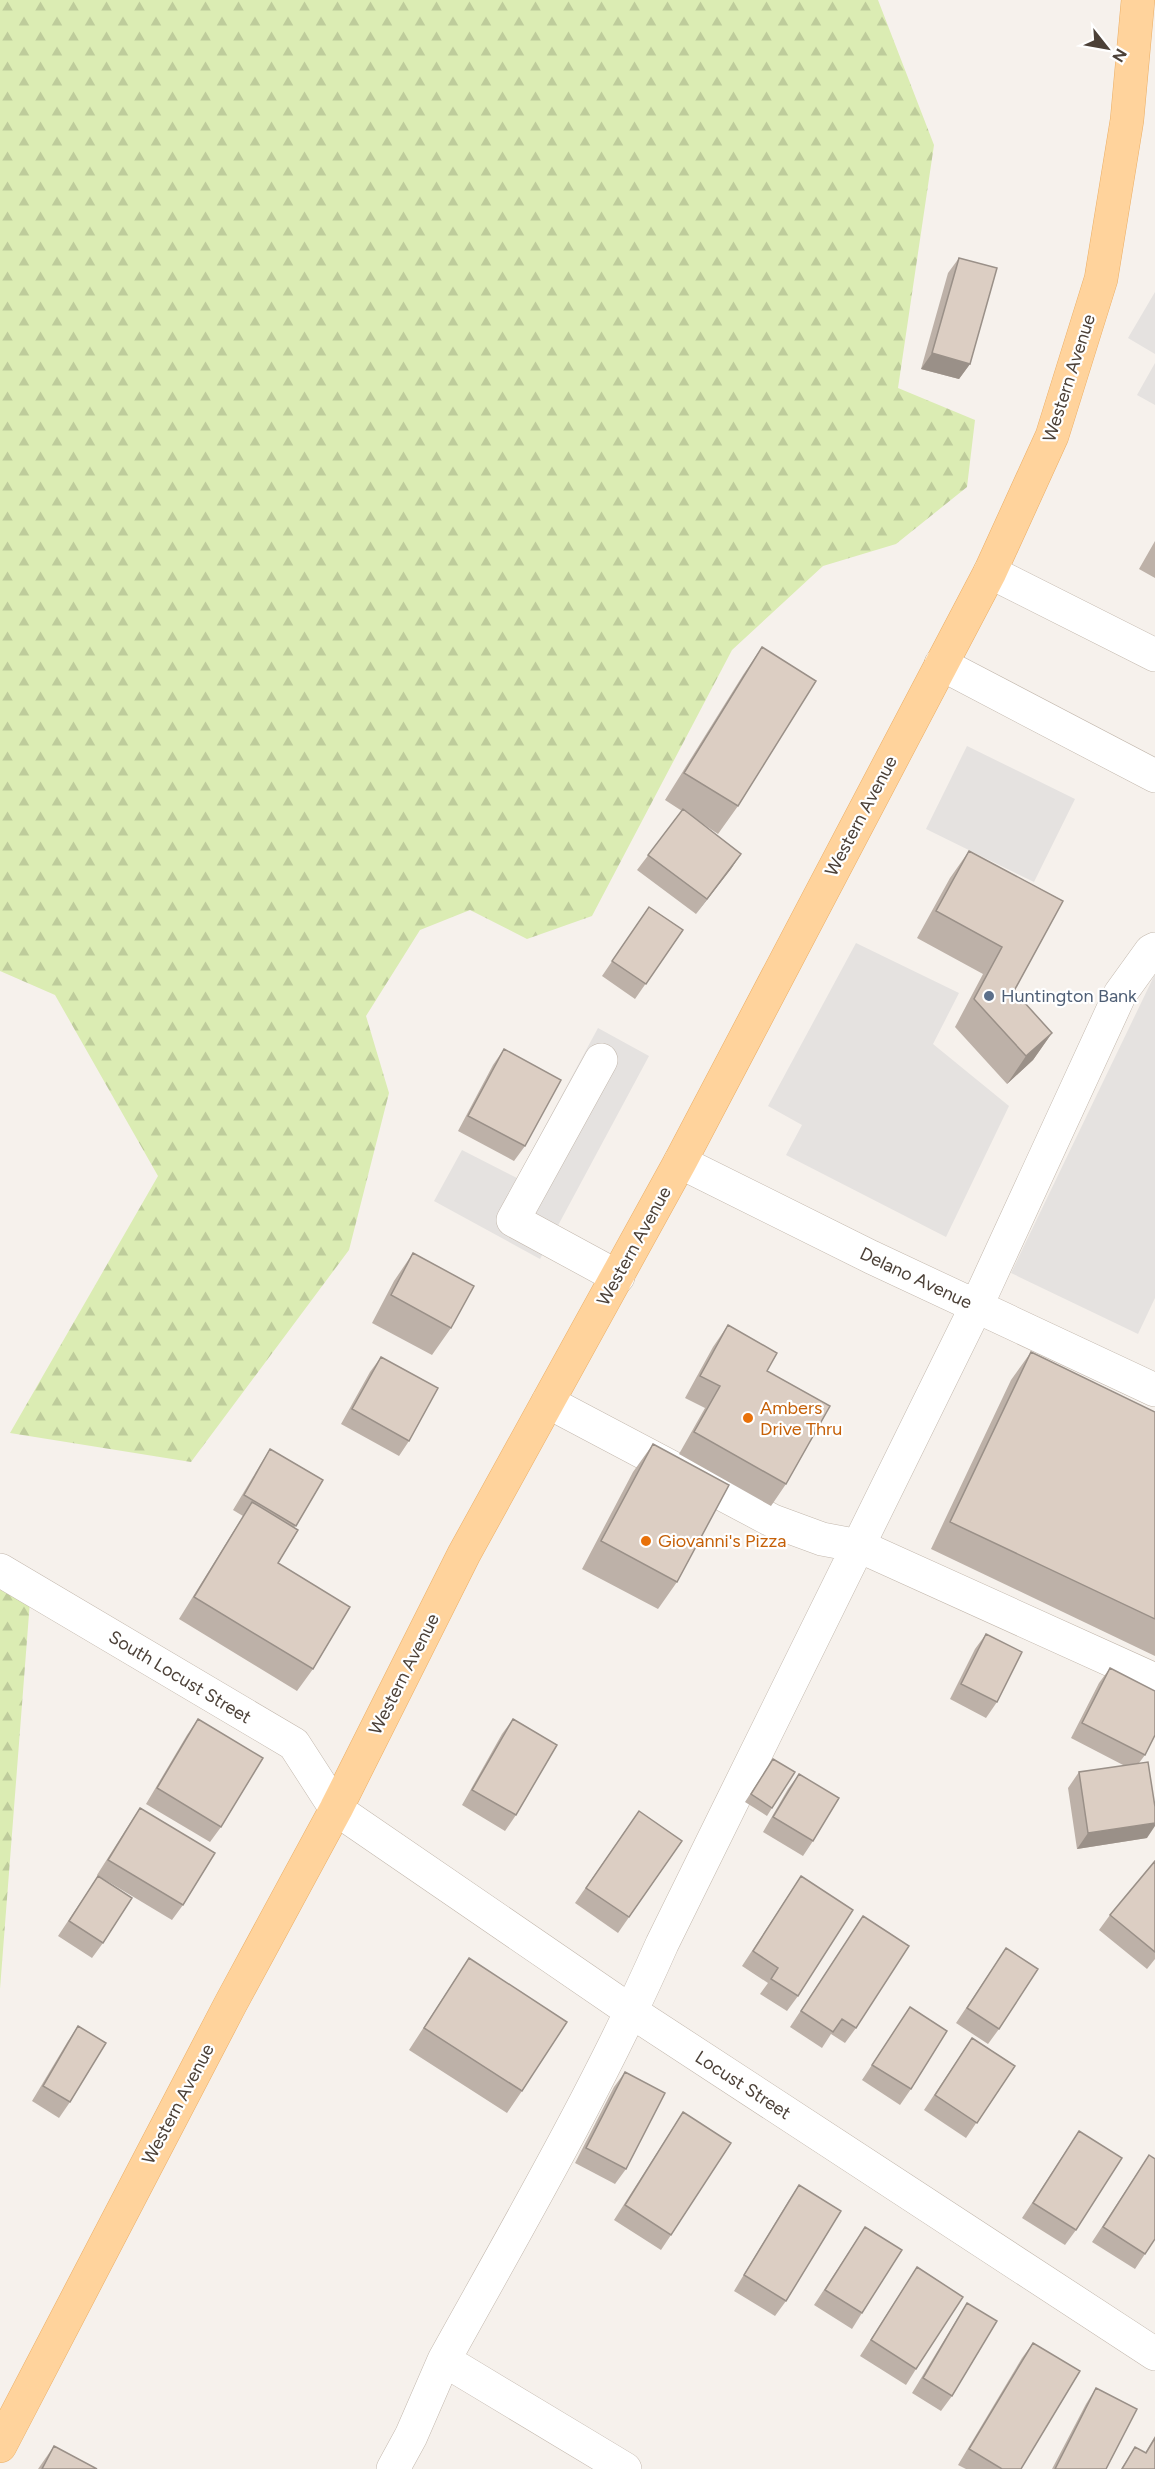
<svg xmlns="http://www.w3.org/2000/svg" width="1155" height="2469" viewBox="0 0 1155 2469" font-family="Figtree,sans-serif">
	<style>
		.forest { fill: url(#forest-firs) }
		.parking { fill: #e5e2e0 }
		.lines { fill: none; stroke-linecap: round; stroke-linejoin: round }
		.minor-casing { stroke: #c3b8ad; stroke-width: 34 }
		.major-casing { stroke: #ebae65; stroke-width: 34 }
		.minor { stroke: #fff; stroke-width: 33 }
		.major { stroke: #ffd39c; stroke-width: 33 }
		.wall { fill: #bdb1a8 }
		.shaded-wall { fill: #9a9088 }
		.building { fill: #dccec3; stroke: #9a9088; stroke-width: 1.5 }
		.service-dot { fill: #5c6f8a; stroke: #fff; stroke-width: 2 }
		.food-dot { fill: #e8710a; stroke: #fff; stroke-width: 2 }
		.labels { text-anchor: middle; stroke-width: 4.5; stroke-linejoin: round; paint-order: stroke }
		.street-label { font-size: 18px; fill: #4c4138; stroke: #fff }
		.service-label { font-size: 18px; fill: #4e5e75; stroke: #fff; text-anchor: start }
		.food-label { font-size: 18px; fill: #c56008; stroke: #fff; text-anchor: start }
	</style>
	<defs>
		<pattern id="forest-firs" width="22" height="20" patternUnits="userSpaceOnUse" patternTransform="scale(1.5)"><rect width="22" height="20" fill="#dbecb3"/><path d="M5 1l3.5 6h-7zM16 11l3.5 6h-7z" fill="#becc9b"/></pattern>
	</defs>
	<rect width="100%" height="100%" fill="#f6f1ec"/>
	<path class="forest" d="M0,0H878L934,145L898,388L975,420L967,487L896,544L823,566L732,650L592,916L527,939L470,910L420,930L366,1016L389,1093L349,1250L191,1462L10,1433L158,1176L55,995L0,971Z
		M0,1570L31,1588L0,1989Z"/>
	<path class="parking" d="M1155,292V354L1128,338Z
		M1155,363V405L1137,395Z
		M967,746L1075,799L1034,882L926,829Z
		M856,943L959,993L933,1044L1009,1106L946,1237L786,1155L802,1125L768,1106Z
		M1155,974V1298L1138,1334L1011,1273Z
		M598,1028L649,1056L540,1259L434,1201L462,1150L517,1178Z"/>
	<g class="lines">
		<g class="minor-casing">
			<path id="minor" d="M990,572L1155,655
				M941,664L1155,776
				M601,1060L513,1220L618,1277
				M680,1162L871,1257L1155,1390
				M548,1402L773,1521L822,1539L859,1546L1155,1680
				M0,1570L294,1744L336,1809L632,2012L1155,2354
				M393,2469L411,2436L444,2360
				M625,2469L444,2360C520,2223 599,2087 662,1944L976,1307L1120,994L1151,951L1155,949"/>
		</g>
		<g class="major-casing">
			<path id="major" d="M0,2446L231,2003L336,1809L464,1554L680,1162L990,572L1052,436L1101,279L1127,120L1138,0"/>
		</g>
		<use href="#minor" class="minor"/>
		<use href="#major" class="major"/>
	</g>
	<path class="wall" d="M959,258L970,364L959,379L921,369L948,273Z
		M1155,541V578L1139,569Z
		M762,647L738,806L718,834L700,822L741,854L696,914L637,870L682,811L665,800L743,675Z
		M969,851L1063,901L1014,991L1052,1033L1033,1060L1007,1084L955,1027L983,974L917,938L950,878Z
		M649,907L683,930L635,999L602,976Z
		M504,1049L525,1146L514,1161L458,1131L493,1065Z
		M413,1253L451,1328L432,1355L372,1323L394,1281Z
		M728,1325L767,1371L786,1484L771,1506L679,1454L705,1408L685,1398L713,1347Z
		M1031,1352L1155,1412V1656L931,1549L1011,1380Z
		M381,1357L409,1441L399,1456L341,1424L370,1372Z
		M653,1444L677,1582L658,1609L582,1569L633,1472Z
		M270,1449L323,1480L294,1528L278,1563L313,1669L297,1691L179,1619L243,1516L233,1510L260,1465Z
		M986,1634L997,1702L986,1718L950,1699L975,1649Z
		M1110,1668L1145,1755L1139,1763L1147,1838L1077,1849L1068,1788L1079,1772L1125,1766L1071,1738L1099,1683Z
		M198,1719L221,1827L210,1842L146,1804L187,1735Z
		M513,1719L516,1815L505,1831L462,1805L502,1734Z
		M773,1759L772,1808L767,1816L745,1802Z
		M799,1774L813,1841L803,1856L763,1832L788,1789Z
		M140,1808L183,1905L172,1920L97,1875L130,1823Z
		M639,1811L682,1841L618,1933L575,1903Z
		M1155,1861V1959L1147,1969L1099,1930L1110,1915Z
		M98,1876L103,1943L92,1958L58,1936Z
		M801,1876L798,1996L787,2011L760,1994L768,1983L742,1966Z
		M863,1916L856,2028L845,2043L831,2034L822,2048L790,2027Z
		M1006,1948L999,2029L988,2044L956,2023Z
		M469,1958L522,2091L507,2113L409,2050Z
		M910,2007L911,2089L900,2105L862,2080Z
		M78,2026L70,2102L59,2118L32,2101L68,2041Z
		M972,2038L1015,2066L966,2138L924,2110Z
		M625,2072L626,2169L615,2184L575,2163L614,2087Z
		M683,2112L671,2235L661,2250L614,2220Z
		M1079,2131L1076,2230L1065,2245L1022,2218Z
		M1149,2155L1145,2254L1135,2269L1092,2242Z
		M799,2185L786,2301L775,2316L734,2291L789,2200Z
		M865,2227L862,2313L852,2329L814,2305Z
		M917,2267L916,2369L906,2385L860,2356Z
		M967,2303L952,2396L941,2411L912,2393L957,2319Z
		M1033,2343L1021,2469H966L958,2465L1022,2358Z
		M1096,2388L1106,2469H1052L1086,2404Z
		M1155,2436V2469H1121L1135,2447L1145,2453Z
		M54,2446L97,2469H38Z"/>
	<path class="shaded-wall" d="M932,353L970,364L959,379L921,369Z
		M741,854L731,869L696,914L707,899Z
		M1052,1033L1033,1060L1007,1084L1026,1056Z
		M1155,1823V1826L1147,1838L1077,1849L1088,1833Z"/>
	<path class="building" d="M959,258L997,268L970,364L932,353Z
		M762,647L816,681L738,806L684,773Z
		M683,809L741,854L707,899L648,855Z
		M969,851L1063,901L1014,991L1052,1033L1026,1056L974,999L1002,947L936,911Z
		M649,907L683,930L646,984L612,961Z
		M504,1049L561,1080L525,1146L468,1116Z
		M413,1253L474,1286L451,1328L391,1295Z
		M728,1325L777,1353L767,1371L830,1406L786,1484L694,1432L720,1386L700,1376Z
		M1031,1352L1155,1412V1619L950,1522Z
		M381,1357L438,1388L409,1441L352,1409Z
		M653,1444L729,1485L677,1582L601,1541Z
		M270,1449L323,1480L296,1526L244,1495Z
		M252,1502L298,1530L278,1563L350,1607L313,1669L194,1597Z
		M986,1634L1022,1652L997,1702L961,1684Z
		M1110,1668L1155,1691V1735L1145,1755L1082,1723Z
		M198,1719L263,1758L221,1827L157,1788Z
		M513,1719L557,1745L516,1815L472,1790Z
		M773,1759L795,1772L772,1808L751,1794Z
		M1148,1762L1155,1807V1823L1088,1833L1079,1772Z
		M799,1774L839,1798L813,1841L773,1817Z
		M140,1808L215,1853L183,1905L108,1860Z
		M639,1811L682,1841L629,1917L586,1888Z
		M1155,1861V1952L1110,1915Z
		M98,1876L132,1898L103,1943L69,1921Z
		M801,1876L853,1910L798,1996L771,1979L778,1968L753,1951Z
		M863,1916L909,1946L856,2028L842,2019L833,2032L801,2011Z
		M1006,1948L1038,1969L999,2029L967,2008Z
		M469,1958L567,2022L522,2091L424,2028Z
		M910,2007L947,2031L911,2089L872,2065Z
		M78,2026L106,2043L70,2102L43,2086Z
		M972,2038L1015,2066L977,2123L935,2095Z
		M625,2072L665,2093L626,2169L586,2148Z
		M683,2112L731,2143L671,2235L625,2205Z
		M1079,2131L1122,2158L1076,2230L1033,2203Z
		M1149,2155L1155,2159V2239L1145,2254L1103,2227Z
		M799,2185L841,2211L786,2301L744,2275Z
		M865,2227L902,2250L862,2313L825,2290Z
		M917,2267L963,2297L916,2369L871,2340Z
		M967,2303L997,2321L952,2396L923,2378Z
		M1033,2343L1080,2371L1021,2469H1002L969,2449Z
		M1096,2388L1137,2409L1106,2469H1055Z
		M1155,2438V2469H1122L1135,2447L1146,2453Z
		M54,2446L97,2469H42Z"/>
	<circle class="service-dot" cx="989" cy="996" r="6"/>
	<g class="food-dot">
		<circle cx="748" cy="1418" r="6"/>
		<circle cx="646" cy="1541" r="6"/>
	</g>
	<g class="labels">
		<g class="street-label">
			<text transform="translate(1069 378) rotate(-72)" y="6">Western Avenue</text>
			<text transform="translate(861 816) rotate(-62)" y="6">Western Avenue</text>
			<text transform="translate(634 1246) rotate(-61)" y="6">Western Avenue</text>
			<text transform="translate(916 1278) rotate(25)" y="6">Delano Avenue</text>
			<text transform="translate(404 1674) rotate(-63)" y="6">Western Avenue</text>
			<text transform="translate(180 1677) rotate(31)" y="6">South Locust Street</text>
			<text transform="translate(743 2085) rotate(33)" y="6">Locust Street</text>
			<text transform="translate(178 2104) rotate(-62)" y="6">Western Avenue</text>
		</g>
		<g class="service-label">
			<text x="1001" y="1002">Huntington Bank</text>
		</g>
		<g class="food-label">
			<text x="760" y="1414">Ambers<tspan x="760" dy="21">Drive Thru</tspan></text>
			<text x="658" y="1547">Giovanni's Pizza</text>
		</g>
	</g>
	<g transform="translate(1107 48) rotate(121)" stroke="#ffffff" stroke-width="4.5" paint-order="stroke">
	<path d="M0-4.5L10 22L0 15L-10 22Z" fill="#4c4138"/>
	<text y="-9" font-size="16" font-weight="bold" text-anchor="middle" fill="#4c4138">N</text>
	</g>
</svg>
